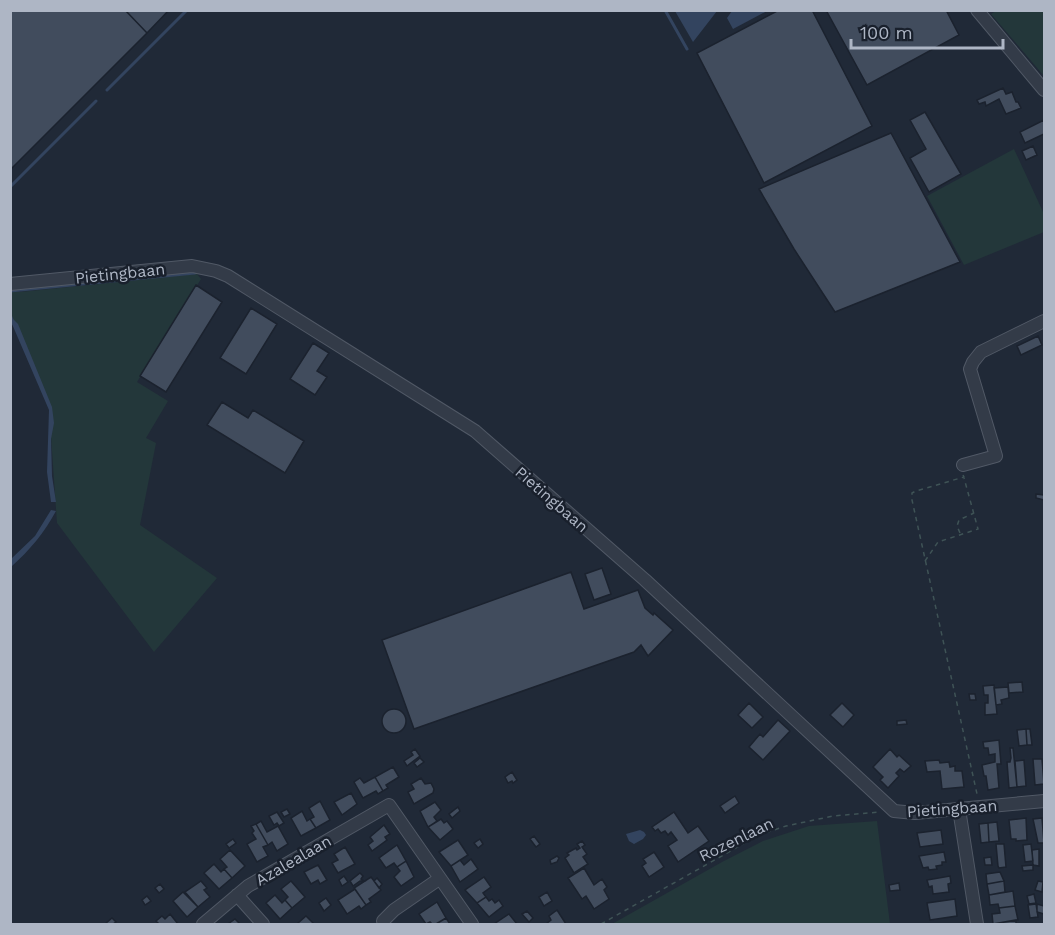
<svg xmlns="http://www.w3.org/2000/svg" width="1055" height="935" viewBox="0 0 1055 935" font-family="'Work Sans',sans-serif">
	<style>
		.green { fill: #23373a }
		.water { fill: #33445f }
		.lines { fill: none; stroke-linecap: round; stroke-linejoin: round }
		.stream { stroke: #33445f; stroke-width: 3 }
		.building { fill: #414c5d; stroke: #1b222e; stroke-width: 1.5 }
		.minor-casing { stroke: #515966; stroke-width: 14 }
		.path { stroke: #3f5356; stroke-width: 1.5; stroke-dasharray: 4.5 4.5; stroke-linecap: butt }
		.minor { stroke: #333b48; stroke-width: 12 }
		.labels { text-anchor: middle; stroke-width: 5; stroke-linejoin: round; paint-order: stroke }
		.street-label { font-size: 16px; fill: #aeb6c5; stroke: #19202c }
	</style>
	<rect width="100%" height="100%" fill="#202937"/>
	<path class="green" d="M996,11H1044V76L991,14Z
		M1014,149L1044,214V232L964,265L927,196Z
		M197,274L201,279L137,382L168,401L146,438L156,443L140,525L217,578L154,652L57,523L49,408L11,315L10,291L20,292Z
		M877,821L890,924H612L722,862L763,841L809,826Z"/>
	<path class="water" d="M675,11H717L693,42Z
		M732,11V10L767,11L733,29L727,18Z
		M14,320L18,324L52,407L54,423L51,439L52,476L56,502H51L47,472L49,410L12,324Z
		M51,510L56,511C44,533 30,550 11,567V559L35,536Z
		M640,830L644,832L646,835L643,839L634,844L629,841L626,834Z"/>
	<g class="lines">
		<path class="stream" d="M665,10L687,49
			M107,90L187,10
			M10,187L96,101
			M10,291L195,273
			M10,315L14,324"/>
	</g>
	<path class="building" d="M10,10H125L147,33L10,170Z
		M125,10H169L147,33Z
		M779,10H812L872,126L764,183L697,53Z
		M826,10H946L959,35L867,85Z
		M1003,88L1006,94L1012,92L1016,102H1018L1021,108L1006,114L999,99L986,106L985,102L979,104L977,100Z
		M925,112L961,174L929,192L910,158L926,149L910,120Z
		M1044,120V134L1025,143L1020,132Z
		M891,133L960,262L835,312L794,249L759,189Z
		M1033,146L1037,155L1026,160L1022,151Z
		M196,285L222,302L166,392L140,376Z
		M251,308L277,324L246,374L220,358Z
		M1038,336L1042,345L1021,355L1017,346Z
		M313,343L329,353L317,371L327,377L315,395L290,379Z
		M222,402L248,418L253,410L304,441L285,473L207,425Z
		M1036,494L1044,495V500L1036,498Z
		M602,568L611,594L594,600L585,574Z
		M571,572L584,609L638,590L645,608L653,615L654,613L673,630L648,656L641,645L634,652L414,729L382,640Z
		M1022,682L1023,692L1009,693L1008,683Z
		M994,685L997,714L985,715V703H988V695H984L983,686Z
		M1008,687L1009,698L1001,700L1002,704L996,705L994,688Z
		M969,694H975L976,700H970Z
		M749,703L763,717L752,728L738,715Z
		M842,703L854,715L843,727L830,715Z
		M382 721a12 12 0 1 1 24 0a12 12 0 1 1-24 0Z
		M778,720L790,731L763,760L749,747L760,734L763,737Z
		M906,720L907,724L897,725V721Z
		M1026,729L1027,745L1019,746L1017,730Z
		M1026,729H1030L1032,745H1027Z
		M999,740L1001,764H997L999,788L988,790L986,776H984L982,765L995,762V754L989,755L988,748H984L983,742Z
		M1010,748H1013L1017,787L1009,788L1007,762H1010L1011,758Z
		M415,749L420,756L407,766L404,761L413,755L411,752Z
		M890,749L897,757L899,755L911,766L904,772L900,769L896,773L899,776L888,788L880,780L883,777L873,767Z
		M420,758L424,762L417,767L414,763Z
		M1033,759H1042L1044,784L1035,785Z
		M939,760L940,763L949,762L950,767L955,766V771H962L964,787L942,789L940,771L927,772L925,761Z
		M1024,760L1026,786L1017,787L1015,761Z
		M393,767L399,777L386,785L388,788L383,791L375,777Z
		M512,772L517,780L513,783L512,781L508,783L505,777Z
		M375,777L383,791L378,794L376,791L363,798L354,782L360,778L364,783Z
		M421,778L425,784L431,783L434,789L433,793L414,804L408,792L414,789L411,784Z
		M351,793L357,804L342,815L334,802Z
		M735,796L739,803L725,813L720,806Z
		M320,801L330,820L316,828L310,819L314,817L309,808Z
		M435,802L441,810L434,817L437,821L428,827L420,811Z
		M458,807L460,811L452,818L449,814Z
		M287,809L290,814L284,817L281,812Z
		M302,811L307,821L310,819L316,828L301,836L291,818Z
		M277,812L284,823L279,826L277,823L274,825L269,816Z
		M674,812L688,833L698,826L709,841L678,862L668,846L677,840L671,832L668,835L665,831L661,833L658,829L655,831L652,827Z
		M1026,818L1027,840L1016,841V839H1011L1009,820Z
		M1042,818L1044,843H1038L1033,819Z
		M441,819L444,823L447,821L453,829L440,840L428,827Z
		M261,821L267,832L278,826L288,844L277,851L272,842L268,845L256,824Z
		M997,822L999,841L989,842L988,823Z
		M988,823L989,842L981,843L979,824Z
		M256,824L268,845L263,847L268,856L257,862L247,844L256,839L252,833L254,831L251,826Z
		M384,825L390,834L385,837L387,840L372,851L368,845L373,841L370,837Z
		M941,830L943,844L920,847L917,833Z
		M534,836L540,844L536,847L530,839Z
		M233,839L236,843L229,848L226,844Z
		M480,839L483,844L478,848L474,843Z
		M458,840L468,855L451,866L439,852Z
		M582,841L585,845L582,847L587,854L583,857L588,864L574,873L565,858L569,855L567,853L576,848L577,850L580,848L577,844Z
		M996,844H1004L1006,867L999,868L998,866Z
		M1031,844L1033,861L1025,862L1023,845Z
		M397,845L406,861L397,867L394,863L386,868L379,858Z
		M345,847L355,864L338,873L332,863L338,860L334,854Z
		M1039,849V866L1033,865L1032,850Z
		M230,850L245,866L232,878L224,869L227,867L220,859Z
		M654,852L664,867L649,877L642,866L646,863L643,859Z
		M944,852L946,862H942V865L936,866L937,869L929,870L928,867L923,868L919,856Z
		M557,856L559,858L557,862L551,864L550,860Z
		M991,857L992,865H985L984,858Z
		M471,859L478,869L460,882L451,866L460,860L464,865Z
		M406,861L414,877L401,886L394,877L400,871L397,867Z
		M214,864L221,872L224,869L232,878L219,889L204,873Z
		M318,865L327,880L320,884L318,880L311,884L304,872Z
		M1033,865V870L1023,871L1022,866Z
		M584,868L594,885L602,879L607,887L604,890L609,899L594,909L586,896L582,899L568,878Z
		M1000,872L1004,881L987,884L986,874Z
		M360,873L363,876L361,879L364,881H360L353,886L350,881Z
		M344,876L348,882L342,886L339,880Z
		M950,876L951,883L948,884L949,892L933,894L932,886L929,887L927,880Z
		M371,877L381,890L369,899L371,902L366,905L354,888Z
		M484,877L491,887L483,893L486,897L477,903L465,890Z
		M377,878L382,884L379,888L374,881Z
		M201,881L207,888L204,890L210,897L198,907L185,892Z
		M291,881L305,897L292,908L285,900L288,897L281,889Z
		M1004,881L1005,892L989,895L987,884Z
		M1038,881L1043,882L1042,892L1035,890Z
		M899,883L900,890L890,891L889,885Z
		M160,884L164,889L159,893L155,888Z
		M355,889L366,905L361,909L359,906L347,914L338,900Z
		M1013,891L1015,906L999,908L998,904L990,905L989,895Z
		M183,892L198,907L187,917L173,901Z
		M547,892L552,901L544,906L539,897Z
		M1034,894L1036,903L1029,904L1027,896Z
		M275,895L282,903L285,900L292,908L280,919L266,903Z
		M147,896L151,901L145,905L142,900Z
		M486,897L489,901L492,899L495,903L499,900L503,906L489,917L477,903Z
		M326,898L331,905L324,911L319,903Z
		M955,899L957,916L930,920L927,903Z
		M437,902L446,918L436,924H432L430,922L426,924L419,914Z
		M1036,904L1038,917L1030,918L1028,905Z
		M1037,904L1044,906V914L1037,912Z
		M1015,906L1018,920L993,924L992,914L1000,913L999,908Z
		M557,910L566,924H546L551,920L549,916Z
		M527,911L533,918L529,922L522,914Z
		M170,914L178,924H159L156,921L162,916L165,919Z
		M509,914L517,924H494Z
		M306,916L314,924H297Z
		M112,918L116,922L113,924H105Z
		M446,918L450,924H436Z
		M235,919L240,924H228Z
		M1016,920V924H993Z"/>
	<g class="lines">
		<g class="minor-casing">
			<path id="minor" d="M977,10L1044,90
				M10,284L192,266L216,271L228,276L475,431L645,580L894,811L915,813L1044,801
				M963,465L996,456L970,369L973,362L981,352L1044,321
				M959,809L977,924
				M237,895L263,924
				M383,921L394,910L439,879
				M203,924L248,886L389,805L472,924"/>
		</g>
		<path class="path" d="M963,475L964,477L916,491L912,493V500L977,794
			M960,533L957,526L959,520L974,513
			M925,561L938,542L978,529L964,478
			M601,924L759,835L786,826L833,816L880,812"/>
		<use href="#minor" class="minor"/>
	</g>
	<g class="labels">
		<g class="street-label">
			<text transform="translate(120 273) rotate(-6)" y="6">Pietingbaan</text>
			<text transform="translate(552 499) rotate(41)" y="6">Pietingbaan</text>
			<text transform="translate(952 808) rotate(-4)" y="6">Pietingbaan</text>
			<text transform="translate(736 839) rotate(-26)" y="6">Rozenlaan</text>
			<text transform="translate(293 860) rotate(-30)" y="6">Azalealaan</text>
		</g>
	</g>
	<rect width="1055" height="935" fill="none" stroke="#aeb6c5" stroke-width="24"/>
	<path d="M851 39v9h152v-9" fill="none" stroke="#aeb6c5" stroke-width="3"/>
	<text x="860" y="39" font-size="18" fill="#aeb6c5" stroke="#19202c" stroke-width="4.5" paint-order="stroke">100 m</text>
</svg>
